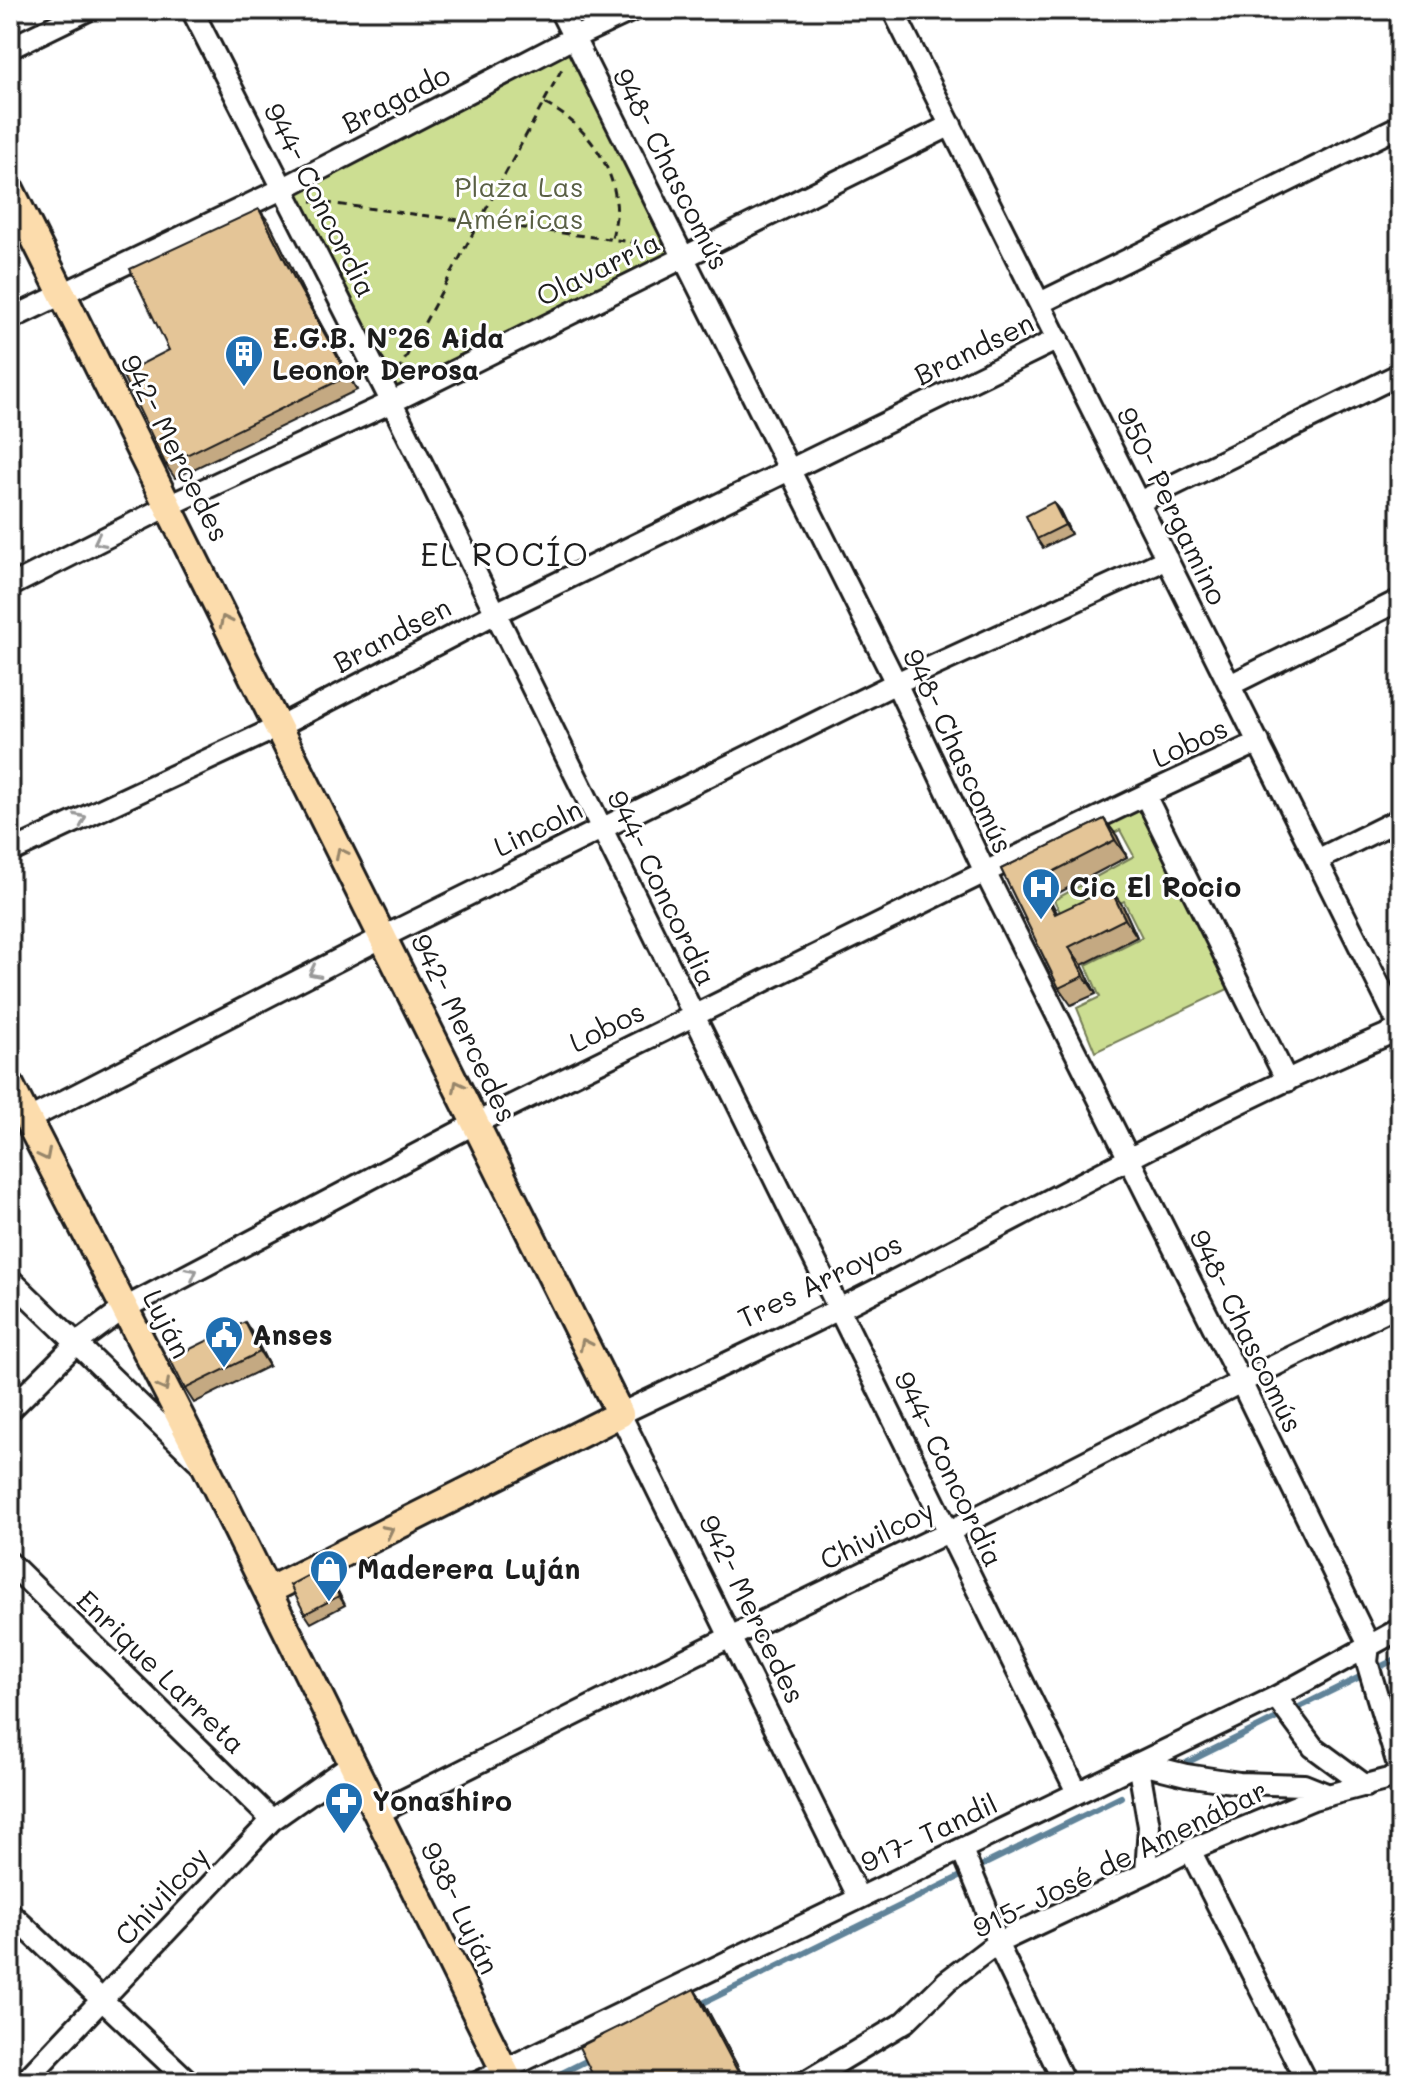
<svg xmlns="http://www.w3.org/2000/svg" width="1410" height="2092" viewBox="0 0 1410 2092" font-family="Mali,sans-serif">
	<style>
		.green { fill: #ccde92; stroke: #747d57; stroke-width: 2 }
		.lines { fill: none; stroke-linecap: round; stroke-linejoin: round }
		.stream { stroke: #608399; stroke-width: 6 }
		.minor-casing { stroke: #1c1c1c; stroke-width: 26 }
		.major-casing { stroke: #1c1c1c; stroke-width: 32 }
		.path { stroke: #1c1c1c; stroke-width: 3; stroke-dasharray: 8 6; stroke-linecap: butt }
		.minor { stroke: #fff; stroke-width: 20 }
		.major { stroke: #fcdcac; stroke-width: 26 }
		.wall { fill: #c4a982; stroke: #1c1c1c; stroke-width: 2 }
		.shaded-wall { fill: #a08a6a; stroke: #1c1c1c; stroke-width: 2 }
		.building { fill: #e4c597; stroke: #1c1c1c; stroke-width: 2 }
		.oneway { stroke: #999 }
		.oneway2 { stroke: #97866b }
		.labels { text-anchor: middle; stroke-width: 6; stroke-linejoin: round; paint-order: stroke }
		.street-label { font-size: 28px; fill: #1c1c1c; stroke: #fff }
		.park-label { font-size: 28px; fill: #5a6045; stroke: #fff }
		.poi-label { font-size: 28px; font-weight: bold; fill: #1c1c1c; stroke: #fff; text-anchor: start }
		.quarter-label { font-size: 32px; letter-spacing: 2px; fill: #1c1c1c; stroke: #fff }
	</style>
	<rect width="100%" height="100%" fill="#fff"/>
	<filter id="ink" filterUnits="userSpaceOnUse"><feTurbulence type="fractalNoise" baseFrequency=".0125" numOctaves="2"/><feDisplacementMap in="SourceGraphic" scale="16" xChannelSelector="R" yChannelSelector="G"/><feConvolveMatrix kernelMatrix="1 2 1 2 8 2 1 2 1" color-interpolation-filters="sRGB"/></filter>
	<g filter="url(#ink)">
		<path class="green" d="M573,38L684,257L392,402L282,189Z
			M1142,806L1230,988L1095,1052L1077,1008L1100,997L1086,965L1142,937L1124,901L1068,928L1054,900L1134,856L1120,830L1012,883L1006,873Z"/>
		<g class="lines">
			<path class="stream" d="M1180,1766L1400,1657
				M697,2006L1121,1797
				M544,2082L590,2059"/>
			<g class="minor-casing">
				<path id="minor" d="M192,10L387,393L1077,1792
					M560,10L896,683L985,872L1241,1382L1369,1645L1367,1662L1400,1772
					M893,10L1400,1027
					M10,48L88,10
					M1040,303L1400,126
					M10,319L282,189L573,38L633,10
					M1139,502L1400,374
					M10,586L168,506L392,402L951,125
					M1230,685L1400,600
					M1145,795L1287,1081
					M10,852L278,727L496,613L1058,339
					M1317,860L1400,819
					M27,1120L383,937L896,683L1167,559
					M10,1279L197,1460
					M10,1410L77,1343L123,1309L476,1123L985,872L1145,795L1259,742
					M10,1563L272,1820
					M1276,1697L1313,1747L1366,1786
					M378,1813L730,1637L948,1532L1241,1382L1400,1304
					M962,1850L985,1905L997,1943L1064,2082
					M1190,1850L1307,2082
					M1146,1873L1149,1826L1138,1763L1186,1775L1239,1783L1304,1785L1329,1795
					M859,1898L620,1414C693,1379 767,1345 839,1309C1026,1215 1208,1111 1400,1029
					M10,1913L189,2082
					M24,2082L272,1820L353,1763
					M479,2082L1276,1697L1400,1629
					M805,2082L905,2022L947,1981L997,1943L1146,1873L1190,1850L1313,1799L1400,1776"/>
			</g>
			<g class="major-casing">
				<path id="major" d="M10,189L620,1414L268,1591
					M10,1085L208,1471L510,2082"/>
			</g>
			<path class="path" d="M545,104C582,122 612,160 616,202C618,214 614,227 612,239
				M311,201L656,245
				M398,372L564,65"/>
			<use href="#minor" class="minor"/>
			<use href="#major" class="major"/>
		</g>
		<path class="wall" d="M269,222L306,297L357,390L175,478L166,465L169,350Z
			M1060,511L1071,534L1043,548L1037,539Z
			M1104,819L1117,836L1127,857L1049,898L1057,913L1123,906L1137,937L1082,965L1096,994L1071,1005L1059,988L1001,869Z
			M254,1336L269,1366L194,1403L185,1389Z
			M324,1567L330,1576L345,1605L311,1623L305,1614Z
			M694,1989L706,2007L746,2082H596Z"/>
		<path class="shaded-wall" d="M259,209L269,222L306,297L357,390L348,376L297,284Z
			M1053,502L1060,511L1071,534L1065,525Z
			M1104,819L1117,836L1127,857L1115,840Z
			M1037,880L1049,898L1067,932L1055,914Z
			M1110,888L1123,906L1137,937L1125,919Z
			M1069,947L1082,965L1096,994L1084,976Z
			M245,1322L254,1336L269,1366L260,1352Z
			M324,1567L330,1576L345,1605L339,1596Z
			M694,1989L706,2007L746,2082H744L739,2074Z"/>
		<path class="building" d="M259,209L297,284L348,376L166,465L122,374L169,350L130,269Z
			M1053,502L1065,525L1037,539L1026,516Z
			M1104,819L1115,840L1037,880L1055,914L1110,888L1125,919L1069,947L1084,976L1059,988L1001,869Z
			M245,1322L260,1352L185,1389L170,1359Z
			M324,1567L339,1596L305,1614L290,1585Z
			M694,1989L739,2074L721,2082H596L579,2047Z"/>
		<defs><path id="oneway-chevron" d="M-2-3.5L2.5 0L-2 3.5" fill="none" stroke-width="1.6" stroke-linecap="round" stroke-linejoin="round" transform="scale(2)"/></defs>
		<g class="oneway">
			<use href="#oneway-chevron" transform="translate(99 541) rotate(153)"/>
			<use href="#oneway-chevron" transform="translate(81 819) rotate(-25)"/>
			<use href="#oneway-chevron" transform="translate(314 972) rotate(153)"/>
			<use href="#oneway-chevron" transform="translate(192 1273) rotate(-28)"/>
		</g>
		<g class="oneway2">
			<use href="#oneway-chevron" transform="translate(225 621) rotate(-116)"/>
			<use href="#oneway-chevron" transform="translate(341 853) rotate(-117)"/>
			<use href="#oneway-chevron" transform="translate(458 1086) rotate(-117)"/>
			<use href="#oneway-chevron" transform="translate(45 1155) rotate(63)"/>
			<use href="#oneway-chevron" transform="translate(585 1344) rotate(-116)"/>
			<use href="#oneway-chevron" transform="translate(164 1386) rotate(62)"/>
			<use href="#oneway-chevron" transform="translate(388 1531) rotate(-27)"/>
		</g>
	</g>
	<defs>
		<g id="building-pin" transform="scale(2)"><path d="M0 17L-7.5 6A9.5 9.5 0 1 1 7.5 6Z" fill="#1f6fb2" stroke="#fff"/><path d="M-4-6H4V6H1V3H-1V6H-4ZM-2.5-4.3h1.7v1.8h-1.7ZM.8-4.3h1.7v1.8H.8ZM-2.5-1h1.7V.8h-1.7ZM.8-1h1.7V.8H.8Z" fill="#fff"/></g>
		<g id="hospital-pin" transform="scale(2)"><path d="M0 17L-7.5 6A9.5 9.5 0 1 1 7.5 6Z" fill="#1f6fb2" stroke="#fff"/><path d="M-5-5h3v3.5h4V-5h3V5h-3V1.5h-4V5h-3Z" fill="#fff"/></g>
		<g id="civic-pin" transform="scale(2)"><path d="M0 17L-7.5 6A9.5 9.5 0 1 1 7.5 6Z" fill="#1f6fb2" stroke="#fff"/><path d="M-.6-6.5H3V-4.5H.6V-3L4-1V1h2V6H-6V1h2V-1L-.6-3ZM-1.2 2.5V6h2.4V2.5Z" fill="#fff"/></g>
		<g id="shop-pin" transform="scale(2)"><path d="M0 17L-7.5 6A9.5 9.5 0 1 1 7.5 6Z" fill="#1f6fb2" stroke="#fff"/><path d="M-5-2.5h2.3a2.7 3.5 0 0 1 5.4 0H5L5.5 6h-11ZM-1.5-2.5h3a1.5 2.3 0 0 0-3 0Z" fill="#fff"/></g>
		<g id="pharmacy-pin" transform="scale(2)"><path d="M0 17L-7.5 6A9.5 9.5 0 1 1 7.5 6Z" fill="#1f6fb2" stroke="#fff"/><path d="M-2-6h4v4h4v4h-4v4h-4v-4h-4v-4h4Z" fill="#fff"/></g>
	</defs>
	<g fill-rule="evenodd">
		<use href="#building-pin" x="244" y="354"/>
		<use href="#hospital-pin" x="1041" y="887"/>
		<use href="#civic-pin" x="224" y="1335"/>
		<use href="#shop-pin" x="329" y="1569"/>
		<use href="#pharmacy-pin" x="344" y="1801"/>
	</g>
	<g class="labels">
		<g class="street-label">
			<text transform="translate(396 99) rotate(-27)" y="10">Bragado</text>
			<text transform="translate(671 169) rotate(63)" y="10">948- Chascomús</text>
			<text transform="translate(320 200) rotate(63)" y="10">944- Concordia</text>
			<text transform="translate(598 269) rotate(-26)" y="10">Olavarría</text>
			<text transform="translate(974 349) rotate(-26)" y="10">Brandsen</text>
			<text transform="translate(175 448) rotate(63)" y="10">942- Mercedes</text>
			<text transform="translate(1172 506) rotate(64)" y="10">950- Pergamino</text>
			<text transform="translate(392 635) rotate(-28)" y="10">Brandsen</text>
			<text transform="translate(1190 743) rotate(-25)" y="10">Lobos</text>
			<text transform="translate(958 751) rotate(65)" y="10">948- Chascomús</text>
			<text transform="translate(538 828) rotate(-26)" y="10">Lincoln</text>
			<text transform="translate(662 888) rotate(64)" y="10">944- Concordia</text>
			<text transform="translate(607 1027) rotate(-26)" y="10">Lobos</text>
			<text transform="translate(464 1028) rotate(64)" y="10">942- Mercedes</text>
			<text transform="translate(820 1281) rotate(-26)" y="10">Tres Arroyos</text>
			<text transform="translate(167 1324) rotate(63)" y="10">Luján</text>
			<text transform="translate(1246 1331) rotate(64)" y="10">948- Chascomús</text>
			<text transform="translate(949 1469) rotate(64)" y="10">944- Concordia</text>
			<text transform="translate(877 1535) rotate(-26)" y="10">Chivilcoy</text>
			<text transform="translate(752 1609) rotate(64)" y="10">942- Mercedes</text>
			<text transform="translate(161 1672) rotate(44)" y="10">Enrique Larreta</text>
			<text transform="translate(929 1833) rotate(-25)" y="10">917- Tandil</text>
			<text transform="translate(1120 1859) rotate(-26)" y="10">915- José de Amenábar</text>
			<text transform="translate(162 1896) rotate(-47)" y="10">Chivilcoy</text>
			<text transform="translate(460 1908) rotate(64)" y="10">938- Luján</text>
		</g>
		<g class="park-label">
			<text x="519" y="197">Plaza Las<tspan x="519" dy="32">Américas</tspan></text>
		</g>
		<g class="poi-label">
			<text x="272" y="348">E.G.B. Nº26 Aida<tspan x="272" dy="32">Leonor Derosa</tspan></text>
			<text x="1069" y="897">Cic El Rocio</text>
			<text x="252" y="1345">Anses</text>
			<text x="357" y="1579">Maderera Luján</text>
			<text x="372" y="1811">Yonashiro</text>
		</g>
		<g class="quarter-label">
			<text x="505" y="566">EL ROCÍO</text>
		</g>
	</g>
	<rect width="1410" height="2092" fill="none" stroke="#fff" stroke-width="40"/>
	<rect x="20" y="20" width="1370" height="2052" fill="none" stroke="#1c1c1c" stroke-width="3" filter="url(#ink)"/>
</svg>
